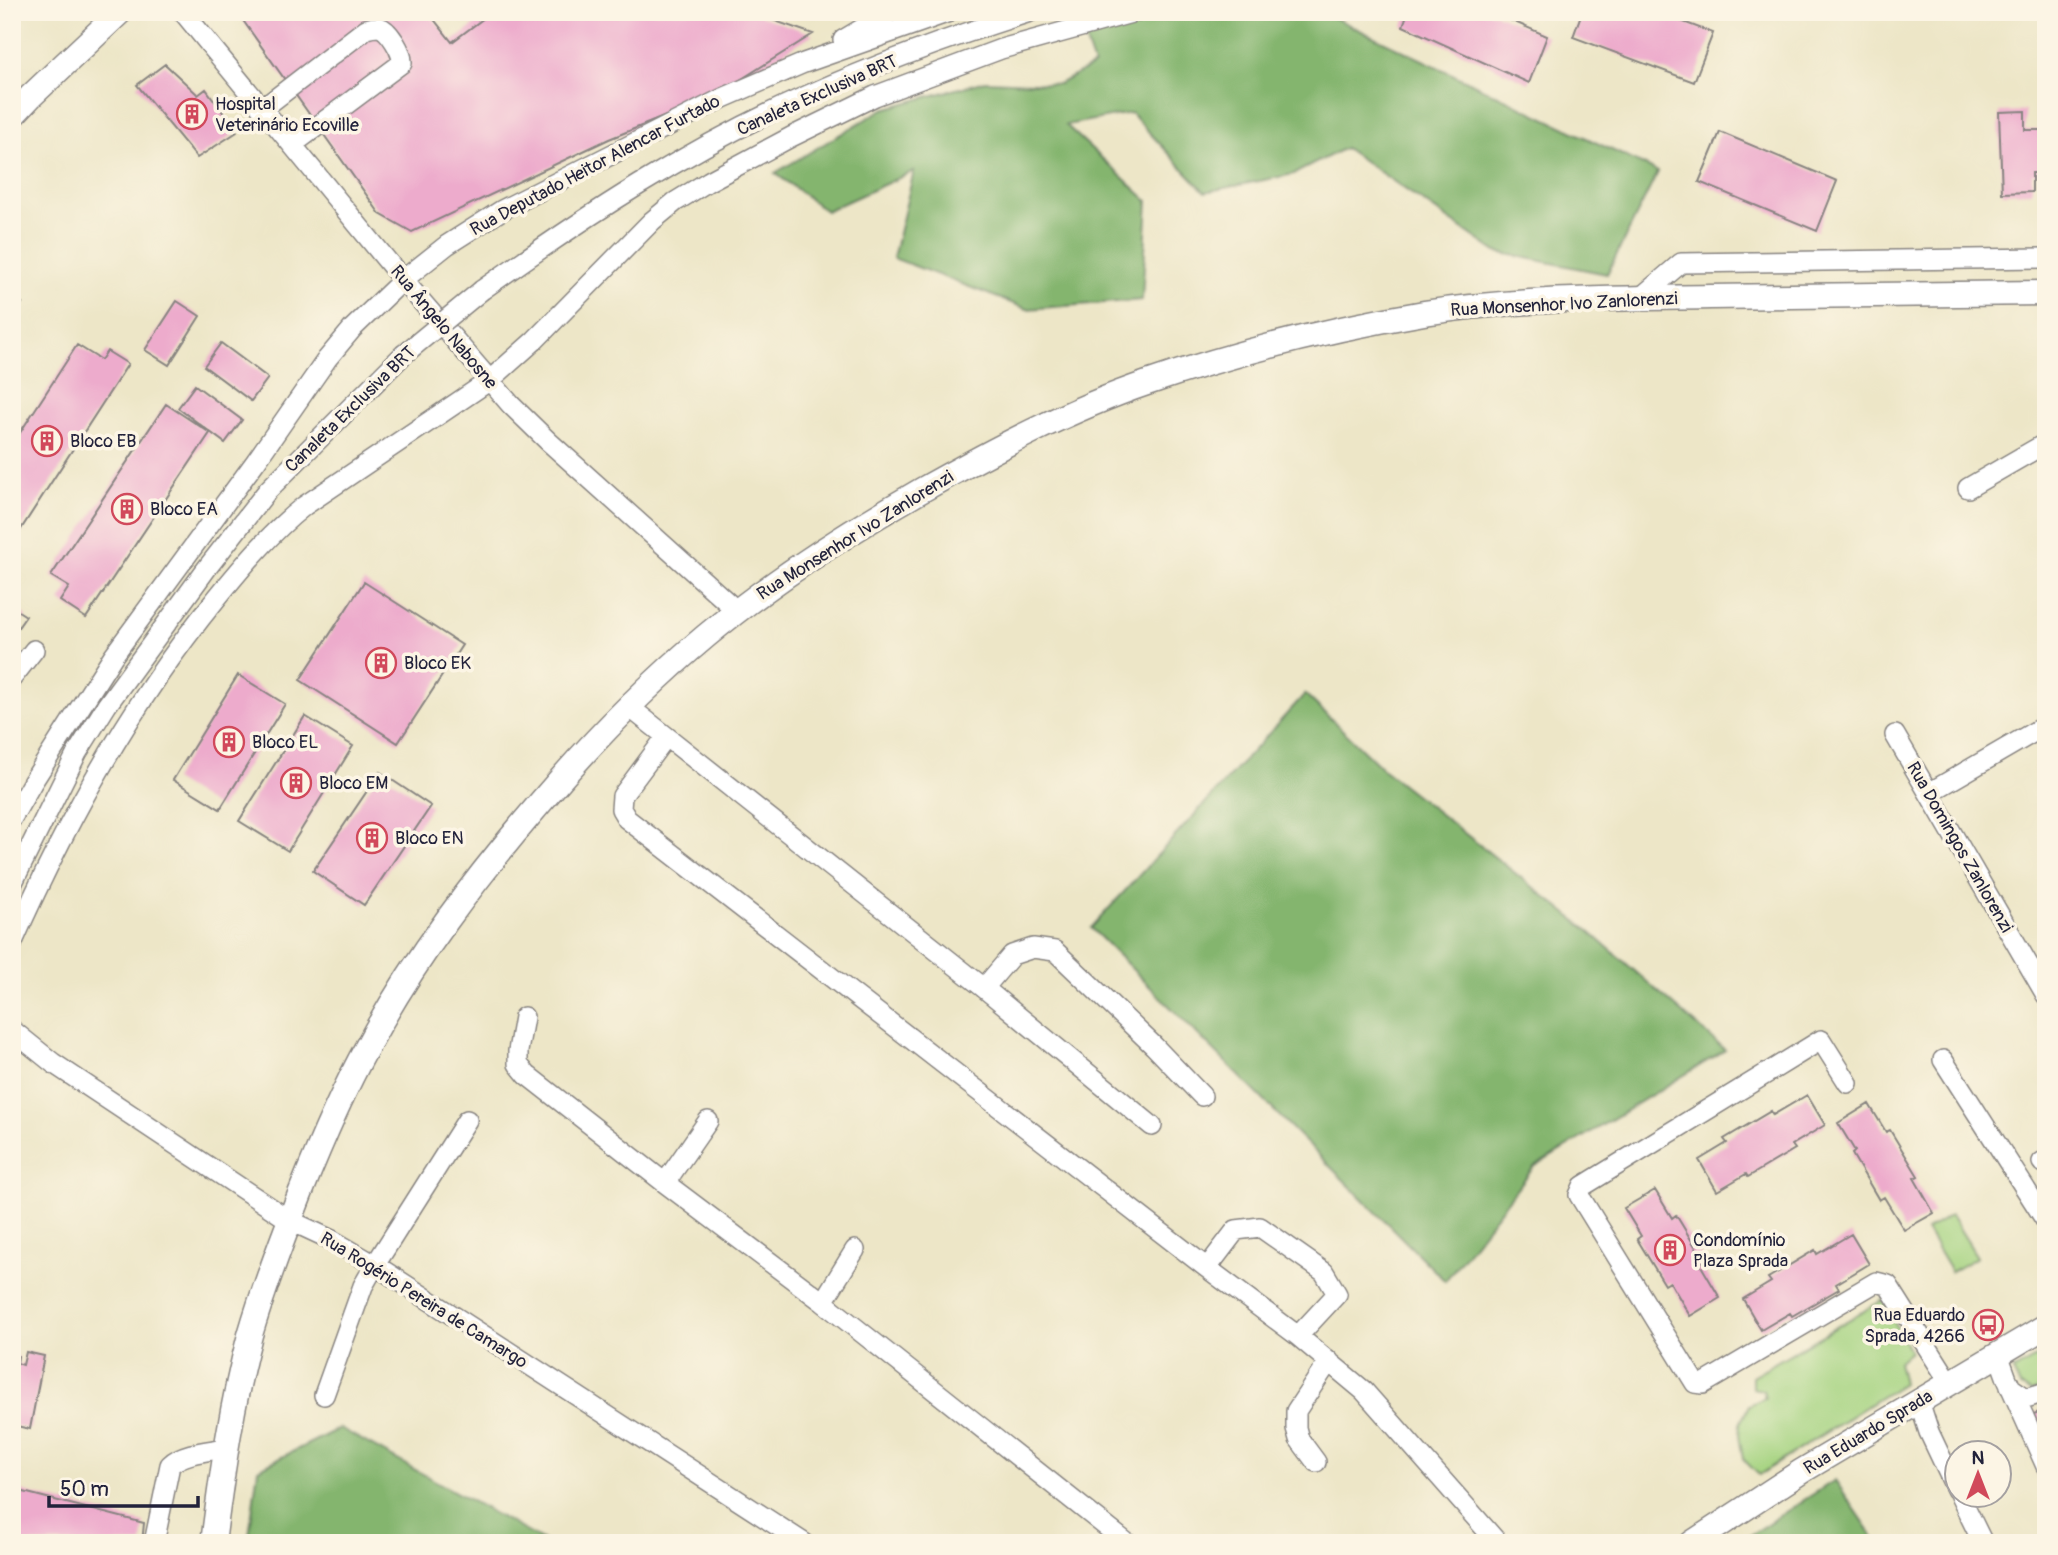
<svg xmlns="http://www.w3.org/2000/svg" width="2058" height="1555" viewBox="0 0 2058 1555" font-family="Pangolin,sans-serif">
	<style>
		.green { fill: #a5d380; stroke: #647a5e; stroke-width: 2 }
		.forest { fill: #84b56e; stroke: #536c54; stroke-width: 2 }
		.building { fill: #edabcc }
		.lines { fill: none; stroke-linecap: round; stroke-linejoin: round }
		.minor-casing { stroke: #888481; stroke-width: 22 }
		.major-casing { stroke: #888481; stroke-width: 27 }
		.minor { stroke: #fff; stroke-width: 19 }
		.major { stroke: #fff; stroke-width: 24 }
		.minor-bridge-casing { stroke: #888481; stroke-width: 22; stroke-linecap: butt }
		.minor-bridge { stroke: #fff; stroke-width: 19 }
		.labels { text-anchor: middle; stroke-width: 7; stroke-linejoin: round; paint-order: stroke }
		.street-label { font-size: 18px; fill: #22223b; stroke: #fcf5e5 }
		.poi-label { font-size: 18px; fill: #22223b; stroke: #fcf5e5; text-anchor: start }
	</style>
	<rect width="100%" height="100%" fill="#fcf5e5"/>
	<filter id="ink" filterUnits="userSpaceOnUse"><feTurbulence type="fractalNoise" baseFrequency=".0143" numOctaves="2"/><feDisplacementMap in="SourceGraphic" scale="14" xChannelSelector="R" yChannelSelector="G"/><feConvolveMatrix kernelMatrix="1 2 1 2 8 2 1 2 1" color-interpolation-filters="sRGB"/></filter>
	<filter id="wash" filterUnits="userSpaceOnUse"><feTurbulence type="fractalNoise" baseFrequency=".00686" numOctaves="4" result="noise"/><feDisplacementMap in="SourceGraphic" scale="28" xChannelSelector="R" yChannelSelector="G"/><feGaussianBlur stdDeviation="1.57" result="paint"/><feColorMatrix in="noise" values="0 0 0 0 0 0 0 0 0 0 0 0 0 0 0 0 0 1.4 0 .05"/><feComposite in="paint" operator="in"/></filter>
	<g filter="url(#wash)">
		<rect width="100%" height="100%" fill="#ede6c7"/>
		<path class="green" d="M1951,1215L1977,1257L1951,1272L1926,1230Z
			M1883,1300L1910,1352L1898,1362L1903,1383L1759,1475L1743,1459L1739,1436L1740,1424L1749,1405L1765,1398L1763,1390L1752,1388V1376Z
			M2046,1352V1386L2032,1392L2020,1387L2013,1371Z"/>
		<path class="forest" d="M1202,12H1322L1658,172L1607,274L1496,252L1345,148L1294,174L1205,192L1131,113L1066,125L1148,201L1142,300L1027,309L893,258L914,171L826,211L775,173L883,109L985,81L1059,84L1094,65L1084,36Z
			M1305,694L1384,770L1589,931L1725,1050L1534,1167L1445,1281L1091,928Z
			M340,1428L547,1543H248L258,1469Z
			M1835,1480L1878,1543L1739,1542Z"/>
		<g id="blocks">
			<path class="building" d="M237,12H428L452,42L492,12H749L813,34L713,97L609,139L412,232L380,214Z
				M1408,12H1492L1547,36L1529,83L1403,26Z
				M1582,12H1657L1713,33L1694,82L1573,37Z
				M165,64L198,95L206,89L237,132L197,158L137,85Z
				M2025,111V130H2046V173H2032V192L2002,193L1999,112Z
				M1720,132L1837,181L1817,231L1699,182Z
				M12,296L22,303L12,316Z
				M177,301L200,316L169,365L145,350Z
				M221,343L268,378L251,401L204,366Z
				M77,345L101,360L107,351L128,364L12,543V445Z
				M195,385L242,420L225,443L178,408Z
				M166,404L210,433L86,618L60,601L69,587L51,576Z
				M364,582L462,645L398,743L300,680Z
				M12,607L26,616L12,636Z
				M238,675L285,704L220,809L173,780Z
				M305,716L353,746L288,851L239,821Z
				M380,772L431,806L364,905L313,871Z
				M1807,1095L1825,1125L1792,1145L1795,1149L1748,1177L1746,1174L1717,1191L1699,1160L1727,1143L1724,1139L1771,1111L1773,1115Z
				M1869,1104L1886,1132L1890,1130L1918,1176L1914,1178L1934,1213L1904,1230L1884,1197L1879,1200L1852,1154L1855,1151L1838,1123Z
				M1655,1190L1672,1218L1676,1215L1704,1261L1700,1264L1720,1298L1690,1316L1670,1282L1665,1285L1637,1239L1641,1236L1624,1208Z
				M1851,1234L1869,1264L1836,1284L1839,1289L1792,1316L1790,1313L1761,1330L1743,1299L1771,1282L1768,1278L1815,1250L1817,1254Z
				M26,1352L44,1356L30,1429L12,1425V1355L18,1356L17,1363L23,1365Z
				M2046,1409V1453L2029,1416Z
				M12,1489L144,1523L142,1543H12Z"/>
		</g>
	</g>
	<g filter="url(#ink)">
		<use href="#blocks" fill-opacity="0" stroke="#888481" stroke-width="2"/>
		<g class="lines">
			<g class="minor-casing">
				<path id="minor" d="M183,12L403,280L511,405L548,441L737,611
					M843,40L890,12
					M262,109L366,29C369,28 376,27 379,27C389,29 403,53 402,63L292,145
					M482,290C584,217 691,147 806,96C879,63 954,36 1030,12
					M1640,298L1681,263L2046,258
					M1968,488L2046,443
					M12,678L34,650
					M628,706L984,988L1152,1126
					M1895,735L2046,995
					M666,737L622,796L621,809L627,819L1207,1268L1298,1336L1364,1391L1498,1543
					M1929,793L2046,725
					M12,818L32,783L113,656L256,461L327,359L353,328L403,280L447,245L502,210L723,98L804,63L949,12
					M12,884L77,753L107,705L207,568L268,490L403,355
					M12,944C66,821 131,703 216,599C243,566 270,533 304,506L489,381L535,340L652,221L675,202L709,181L791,137L875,96L1001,49L1135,12
					M984,988L1012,955L1033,948L1055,951L1154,1046L1202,1096
					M524,1017L518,1051V1064L527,1075L665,1183L823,1302L1127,1543
					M12,1030L53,1063L289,1220L332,1240L375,1265L804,1543
					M1943,1060L2046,1221
					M1848,1083L1821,1040L1583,1186L1579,1195L1695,1383L1703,1384L1876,1282L1888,1285L1950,1383
					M2042,1162L2046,1160
					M665,1183L708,1121
					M1207,1268L1236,1230L1260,1227L1324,1272L1337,1294L1298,1336
					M823,1302L855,1250
					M1998,1354L2007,1379L2046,1466
					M2010,1387L2026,1398L2046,1392
					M324,1395L363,1286L375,1265L467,1120
					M1919,1401L1929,1432L1956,1489
					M1316,1462L1299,1439L1296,1428V1411L1329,1361
					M1960,1496L1983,1543
					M154,1543L170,1465C183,1452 210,1451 227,1448"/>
			</g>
			<g class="major-casing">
				<path id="major" d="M12,116L31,96L120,12
					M213,1543C222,1473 232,1402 250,1335C264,1287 282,1240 300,1194C320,1144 341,1094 367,1047C414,959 475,879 540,803C591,743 645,687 706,636C773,580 847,533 922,490C993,450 1070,409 1147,383C1237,352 1330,329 1424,313C1518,298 1615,299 1710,297C1822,296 1934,295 2046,293
					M1692,1543L1802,1471L2046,1326"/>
			</g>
			<use href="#minor" class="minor"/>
			<use href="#major" class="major"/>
			<g class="minor-bridge-casing">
				<path id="minor-bridge" d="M403,355L482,290"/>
			</g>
			<use href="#minor-bridge" class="minor-bridge"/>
		</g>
	</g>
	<defs>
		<g id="building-ring" transform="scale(1.575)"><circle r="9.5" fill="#fcf5e5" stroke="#d1495b" stroke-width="1.5"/><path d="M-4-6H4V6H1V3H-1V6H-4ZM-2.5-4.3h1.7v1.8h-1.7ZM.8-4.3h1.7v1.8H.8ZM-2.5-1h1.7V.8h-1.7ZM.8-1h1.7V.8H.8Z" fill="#d1495b"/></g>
		<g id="bus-ring" transform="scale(1.575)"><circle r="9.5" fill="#fcf5e5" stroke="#d1495b" stroke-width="1.5"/><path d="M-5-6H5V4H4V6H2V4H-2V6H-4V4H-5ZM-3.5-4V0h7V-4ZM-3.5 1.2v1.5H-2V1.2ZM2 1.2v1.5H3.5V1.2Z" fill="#d1495b"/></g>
	</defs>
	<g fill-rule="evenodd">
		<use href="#building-ring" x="192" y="114"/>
		<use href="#building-ring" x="47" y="441"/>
		<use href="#building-ring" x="127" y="509"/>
		<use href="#building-ring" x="381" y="663"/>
		<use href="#building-ring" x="229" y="742"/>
		<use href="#building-ring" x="296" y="783"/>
		<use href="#building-ring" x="372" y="838"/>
		<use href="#building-ring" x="1670" y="1250"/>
		<use href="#bus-ring" x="1988" y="1325"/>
	</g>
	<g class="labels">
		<g class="street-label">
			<text transform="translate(817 95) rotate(-24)" y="6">Canaleta Exclusiva BRT</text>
			<text transform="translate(595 165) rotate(-28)" y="6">Rua Deputado Heitor Alencar Furtado</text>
			<text transform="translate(1564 304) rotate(-3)" y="6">Rua Monsenhor Ivo Zanlorenzi</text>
			<text transform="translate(444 327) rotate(50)" y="6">Rua Ângelo Nabosne</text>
			<text transform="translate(350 409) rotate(-44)" y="6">Canaleta Exclusiva BRT</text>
			<text transform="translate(855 535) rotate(-32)" y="6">Rua Monsenhor Ivo Zanlorenzi</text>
			<text transform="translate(1960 847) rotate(60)" y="6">Rua Domingos Zanlorenzi</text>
			<text transform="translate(424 1300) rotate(32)" y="6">Rua Rogério Pereira de Camargo</text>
			<text transform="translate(1868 1432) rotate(-31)" y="6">Rua Eduardo Sprada</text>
		</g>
		<g class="poi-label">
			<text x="215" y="110">Hospital<tspan x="215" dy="21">Veterinário Ecoville</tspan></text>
			<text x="70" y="447">Bloco EB</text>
			<text x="150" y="515">Bloco EA</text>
			<text x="404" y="669">Bloco EK</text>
			<text x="252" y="748">Bloco EL</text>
			<text x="319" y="789">Bloco EM</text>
			<text x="395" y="844">Bloco EN</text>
			<text x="1693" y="1246">Condomínio<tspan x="1693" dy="21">Plaza Sprada</tspan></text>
			<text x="1965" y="1321" text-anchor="end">Rua Eduardo<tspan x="1965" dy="21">Sprada, 4266</tspan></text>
		</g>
	</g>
	<rect width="2058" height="1555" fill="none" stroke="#fcf5e5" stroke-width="42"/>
	<g transform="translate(1978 1474)"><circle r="33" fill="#fcf5e5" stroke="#a5a1a1" stroke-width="2"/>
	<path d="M0-5L12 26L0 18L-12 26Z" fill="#d1495b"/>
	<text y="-10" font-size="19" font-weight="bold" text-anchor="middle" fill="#22223b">N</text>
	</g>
	<path d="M49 1496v10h149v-10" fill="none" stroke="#22223b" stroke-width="3.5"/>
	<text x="60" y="1496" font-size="21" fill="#22223b" stroke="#fcf5e5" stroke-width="5" paint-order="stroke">50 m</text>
</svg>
